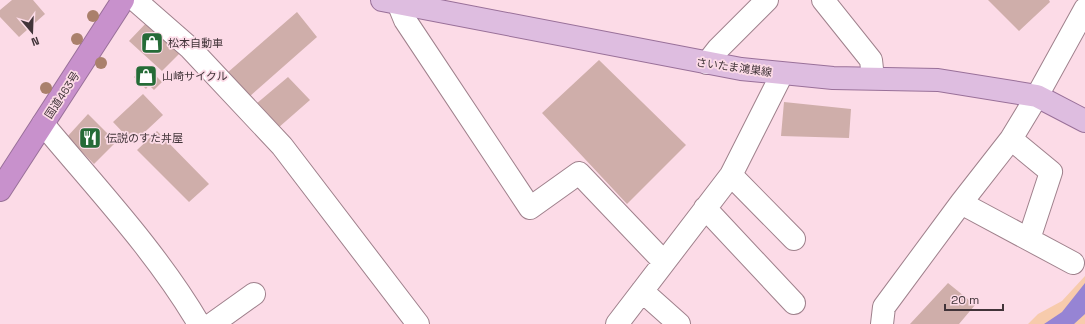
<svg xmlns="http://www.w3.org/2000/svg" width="1085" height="324" viewBox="0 0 1085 324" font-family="'Space Grotesk','Noto Sans JP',sans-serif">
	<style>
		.green { fill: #f7cbac }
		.water { fill: #9684d4 }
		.building { fill: #cfaeaa }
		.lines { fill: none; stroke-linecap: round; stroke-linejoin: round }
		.minor-casing { stroke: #9f818c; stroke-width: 24 }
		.major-casing { stroke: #997099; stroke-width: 24 }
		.highway-casing { stroke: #997099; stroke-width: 24 }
		.minor { stroke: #fff; stroke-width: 22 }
		.major { stroke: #debde0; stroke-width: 22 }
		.highway { stroke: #c891cc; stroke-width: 22 }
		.tree { fill: #aa806c }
		.labels { text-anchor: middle; stroke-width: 3.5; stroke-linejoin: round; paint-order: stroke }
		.poi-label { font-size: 11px; fill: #413439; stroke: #fcdbe7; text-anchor: start }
		.street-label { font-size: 11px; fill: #413439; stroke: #fcdbe7 }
	</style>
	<rect width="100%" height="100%" fill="#fcdbe7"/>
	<path class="green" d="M1085,276V324H1028L1038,314L1062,301Z"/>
	<path class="water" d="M1085,283V314L1074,324H1044L1062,312Z"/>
	<path class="building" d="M12,0H33L45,14L19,37L0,17V10Z
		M988,0H1049L1050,2L1019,31Z
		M297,12L317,37L249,97L227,73Z
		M149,20L183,50L162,71L129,41Z
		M599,60L686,145L627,204L542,113Z
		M146,66L162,82L154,90L149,85L146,89L134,77Z
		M288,77L310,100L278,128L256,104Z
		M143,94L163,115L133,143L113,122Z
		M784,102L851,109L849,138L781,136Z
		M88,114L116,142L94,164L67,137Z
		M157,131L209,184L189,202L137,150Z
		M948,283L975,305L959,324H910Z"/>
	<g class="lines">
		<g class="minor-casing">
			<path id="minor" d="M135,0L190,48L282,146L418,324
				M823,0L871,60L873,78
				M398,3L405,20L530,208L579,173L664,262
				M707,63L718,49L767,0
				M43,124C97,189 156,251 199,324
				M1011,139L1051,172L1029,239
				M731,175L794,239
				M961,203L1073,263
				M705,208L794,303
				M642,291L679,324
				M212,324L254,294
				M617,324L731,175L782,74
				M882,324L884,307L961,203L1011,139L1037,96L1085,9"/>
		</g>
		<g class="major-casing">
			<path id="major" d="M382,0L741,69L833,78L938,80L1037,96L1085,121"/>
		</g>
		<g class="highway-casing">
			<path id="highway" d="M0,190L123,0"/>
		</g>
		<use href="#minor" class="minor"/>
		<use href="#major" class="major"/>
		<use href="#highway" class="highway"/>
	</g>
	<g class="tree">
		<circle cx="93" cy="16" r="6"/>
		<circle cx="77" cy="39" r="6"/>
		<circle cx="101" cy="63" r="6"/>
		<circle cx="46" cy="88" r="6"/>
	</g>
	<defs>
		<g id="shop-square" transform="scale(1.15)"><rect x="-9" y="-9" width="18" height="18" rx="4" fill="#256b37" stroke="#fcdbe7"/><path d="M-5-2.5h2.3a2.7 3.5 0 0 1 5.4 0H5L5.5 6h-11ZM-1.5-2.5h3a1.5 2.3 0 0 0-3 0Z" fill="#fff"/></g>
		<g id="restaurant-square" transform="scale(1.15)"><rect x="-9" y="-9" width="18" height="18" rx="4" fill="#256b37" stroke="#fcdbe7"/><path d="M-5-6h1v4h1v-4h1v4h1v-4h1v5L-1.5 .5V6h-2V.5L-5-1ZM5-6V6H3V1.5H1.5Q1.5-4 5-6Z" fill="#fff"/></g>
	</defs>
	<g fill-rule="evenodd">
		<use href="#shop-square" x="152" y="43"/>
		<use href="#shop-square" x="146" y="76"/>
		<use href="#restaurant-square" x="90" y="138"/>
	</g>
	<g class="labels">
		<g class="poi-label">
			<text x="168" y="47">松本自動車</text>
			<text x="162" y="80">山崎サイクル</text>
			<text x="106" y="142">伝説のすた丼屋</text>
		</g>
		<g class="street-label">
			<text transform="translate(734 67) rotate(8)" y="4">さいたま鴻巣線</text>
			<text transform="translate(62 95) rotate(-57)" y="4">国道463号</text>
		</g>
	</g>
	<g transform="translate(32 32) rotate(161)" stroke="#fcdbe7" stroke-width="3" paint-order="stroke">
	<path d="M0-3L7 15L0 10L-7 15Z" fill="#413439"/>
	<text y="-6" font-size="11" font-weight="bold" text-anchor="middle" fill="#413439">N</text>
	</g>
	<path d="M945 304v6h58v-6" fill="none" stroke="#413439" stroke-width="2"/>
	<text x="951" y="304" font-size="12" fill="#413439" stroke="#fcdbe7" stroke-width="3" paint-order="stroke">20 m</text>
</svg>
